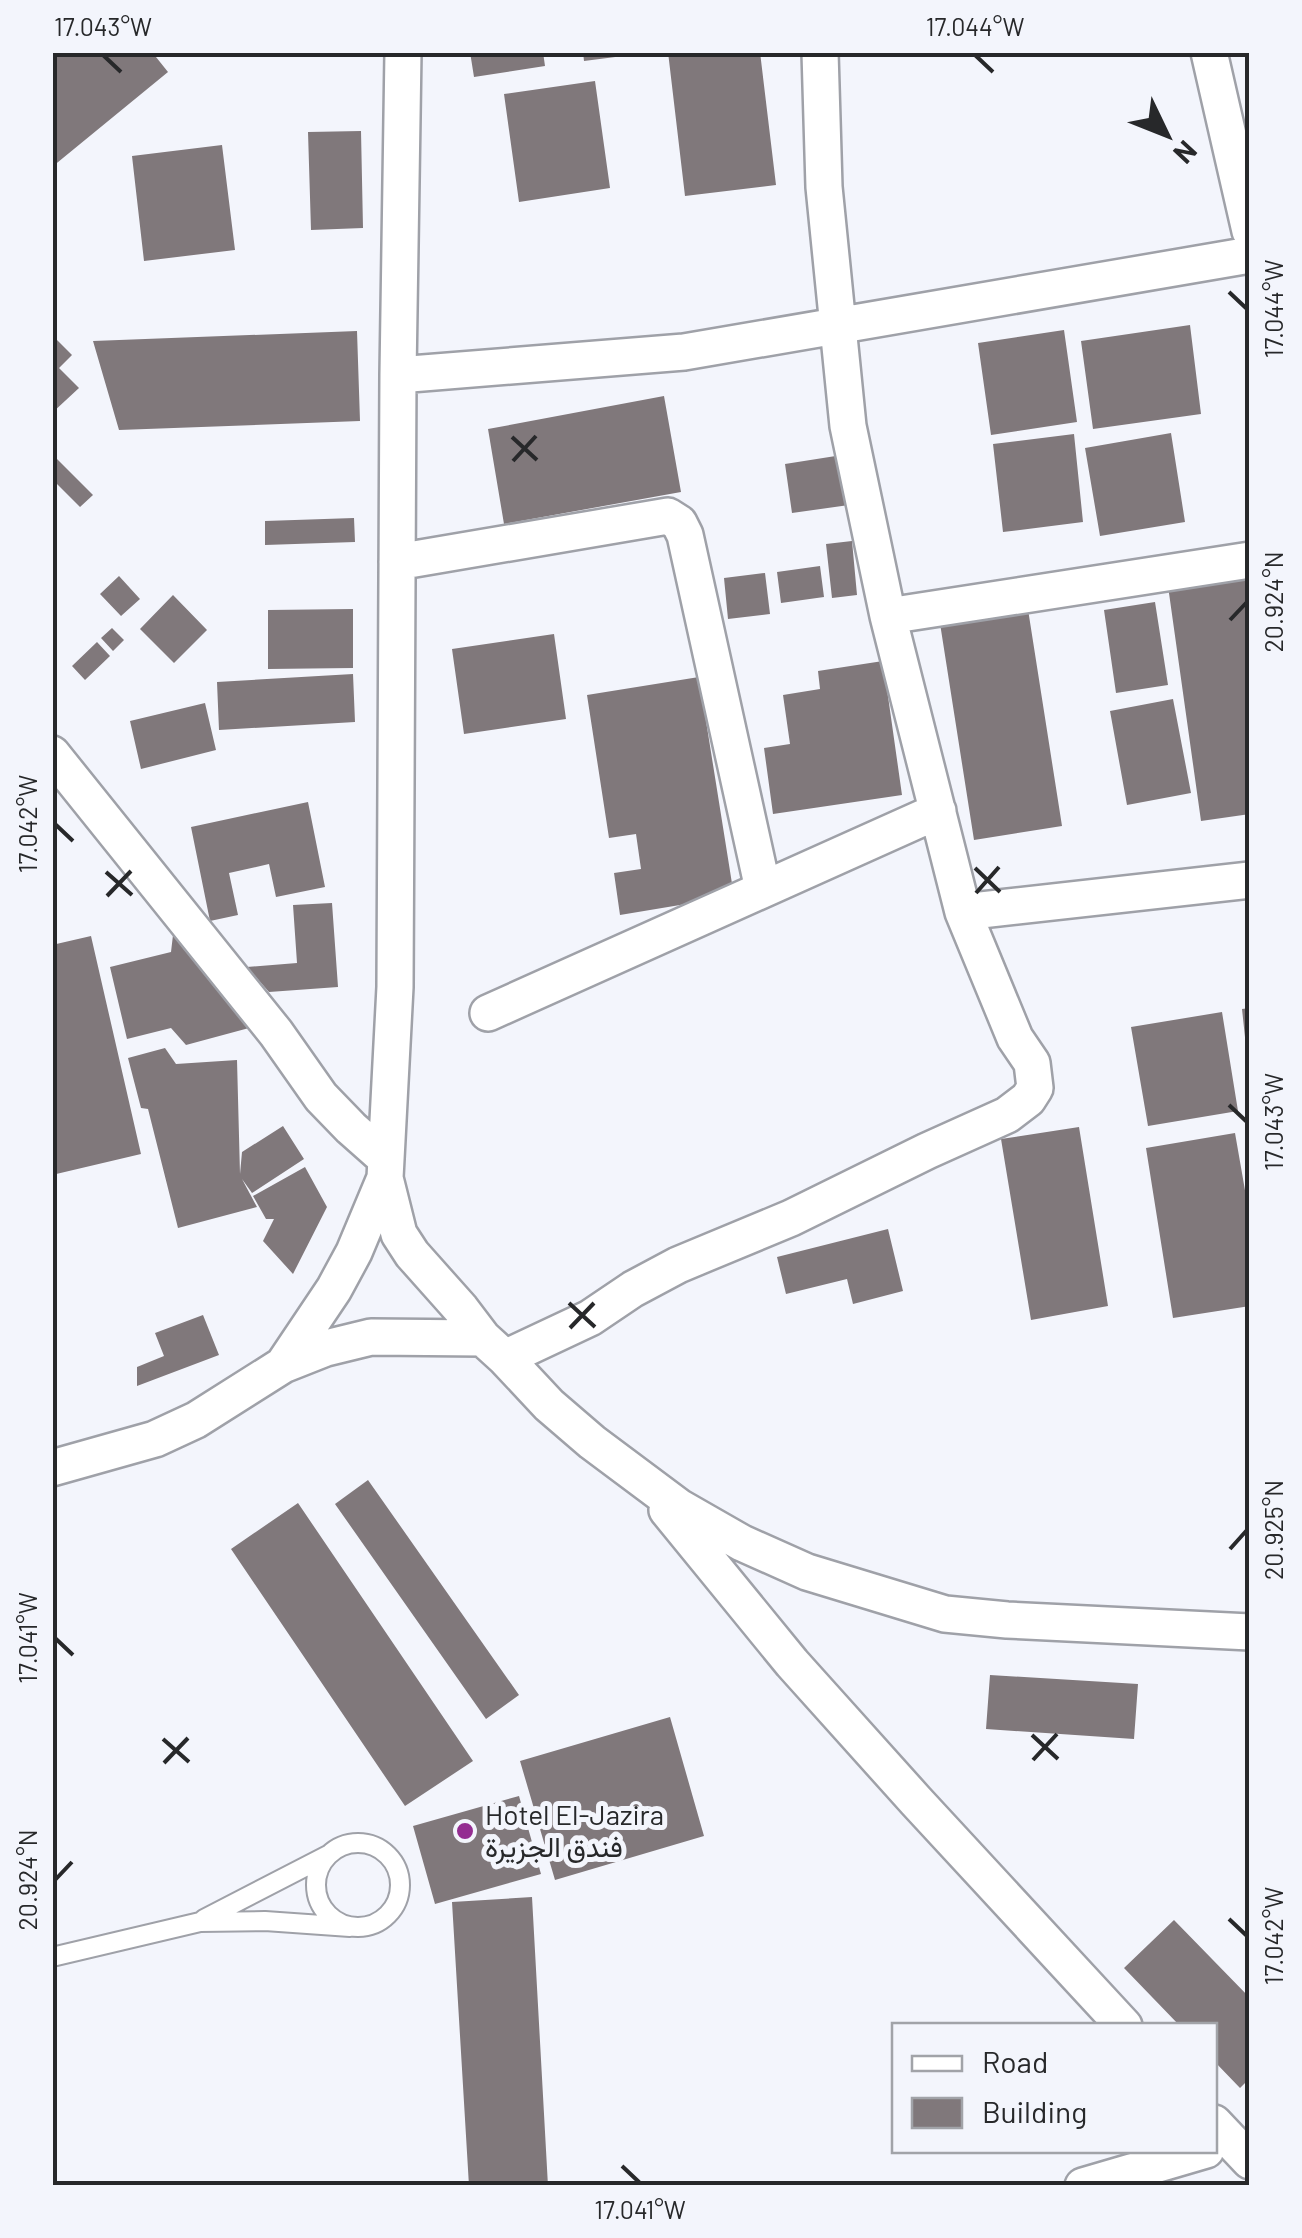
<svg xmlns="http://www.w3.org/2000/svg" width="1302" height="2238" viewBox="0 0 1302 2238" font-family="Barlow,Vazirmatn,sans-serif">
	<style>
		.building { fill: #80787b }
		.lines { fill: none; stroke-linecap: round; stroke-linejoin: round }
		.lane-casing { stroke: #9fa1a8; stroke-width: 22 }
		.street-casing { stroke: #9fa1a8; stroke-width: 40 }
		.lane { stroke: #fff; stroke-width: 18 }
		.street { stroke: #fff; stroke-width: 35 }
		.ticks { fill: none; stroke: #27282a; stroke-width: 4 }
		.poi-dot { fill: #942d91; stroke: #f3f5fc; stroke-width: 4 }
		.labels { text-anchor: middle; stroke-width: 10; stroke-linejoin: round; paint-order: stroke }
		.poi-label { font-size: 28px; fill: #27282a; stroke: #f3f5fc; text-anchor: start }
		.neatline { fill: none; stroke: #27282a; stroke-width: 4 }
		.ticks-label { font-size: 25px; text-anchor: middle; fill: #27282a }
	</style>
	<rect width="100%" height="100%" fill="#f3f5fc"/>
	<path class="building" d="M55,52H152L168,72L52,167V54Z
		M470,52H543L545,66L474,77Z
		M583,52H631V55L584,61Z
		M668,52H760L776,185L685,196Z
		M595,81L610,188L519,202L504,94Z
		M361,131L363,228L311,230L308,132Z
		M222,145L235,250L144,261L132,156Z
		M1190,325L1201,414L1093,429L1081,341Z
		M1064,330L1077,422L991,435L978,343Z
		M357,331L360,421L119,430L93,341Z
		M52,335L72,355L59,368L79,388L52,413Z
		M664,396L681,492L504,524L488,429Z
		M1171,433L1185,522L1100,536L1085,448Z
		M1074,434L1083,522L1003,532L993,444Z
		M52,454L93,495L80,507L52,479Z
		M842,455L849,505L792,513L785,464Z
		M354,518L355,542L265,545V521Z
		M852,541L857,595L832,598L826,544Z
		M820,566L824,597L781,603L777,572Z
		M765,573L770,614L728,619L724,578Z
		M1250,574V814L1201,821L1168,586Z
		M119,576L140,599L121,616L100,594Z
		M173,595L207,630L174,663L140,629Z
		M1155,602L1168,685L1116,693L1104,610Z
		M1027,603L1062,826L974,840L939,617Z
		M353,609V668L268,669V610Z
		M112,628L124,640L113,651L101,638Z
		M554,634L566,719L464,734L452,649Z
		M97,642L110,656L85,680L72,666Z
		M883,661L902,795L773,814L764,748L790,744L783,695L820,689L818,671Z
		M353,674L355,722L219,730L217,682Z
		M699,677L734,896L620,915L614,873L641,869L636,834L609,838L587,695Z
		M1173,699L1191,793L1127,805L1110,711Z
		M205,703L216,750L141,769L130,721Z
		M308,802L325,887L276,897L269,864L229,873L238,915L210,921L191,827Z
		M332,903L338,987L269,992L247,967L297,963L293,905Z
		M175,918L249,1028L186,1045L171,1028L127,1039L110,967L171,952Z
		M91,936L141,1154L52,1175V945Z
		M1250,1008V1056H1247L1242,1009Z
		M1222,1012L1238,1111L1148,1126L1131,1027Z
		M165,1048L176,1064L237,1060L240,1174L242,1152L283,1126L304,1159L252,1193L242,1179L257,1207L178,1228L148,1109L141,1108L128,1058Z
		M1079,1127L1108,1306L1031,1320L1001,1139Z
		M1235,1133L1250,1219V1306L1173,1318L1146,1148Z
		M305,1167L327,1207L293,1274L263,1241L274,1219H266L253,1196Z
		M888,1229L903,1291L853,1304L847,1279L786,1294L777,1257Z
		M203,1315L219,1355L137,1386V1367L164,1356L155,1333Z
		M368,1480L519,1695L486,1719L335,1504Z
		M298,1503L473,1761L405,1806L231,1549Z
		M990,1675L1138,1684L1134,1739L986,1729Z
		M670,1717L704,1836L555,1880L520,1761Z
		M519,1796L541,1874L435,1904L413,1826Z
		M532,1897L548,2186H469L452,1902Z
		M1174,1920L1250,1998V2078L1240,2088L1214,2061V2026H1180L1124,1968Z"/>
	<g class="lines">
		<g class="lane-casing">
			<path id="lane" d="M316 1885a42 42 0 1 1 84 0a42 42 0 1 1-84 0Z
				M204,1919L328,1855
				M52,1957L200,1922L265,1921L350,1927"/>
		</g>
		<g class="street-casing">
			<path id="street" d="M403,52L398,375L395,987L385,1178L399,1234L412,1254L461,1309L483,1338L505,1358L549,1405L592,1442L679,1507L742,1543L807,1572L945,1614L1007,1620L1250,1632
				M1209,52L1250,231
				M398,375L684,352L1250,255
				M397,562L668,516L679,523L685,535L763,889
				M888,616L1250,560
				M52,754L276,1033L321,1097L351,1128L386,1159
				M963,912L1250,880
				M488,1013L938,811
				M505,1358L590,1318L633,1289L678,1265L791,1218L927,1151L1007,1115L1028,1099L1035,1088L1032,1063L1015,1038L963,912L888,616L848,426L824,187L820,52
				M283,1365L334,1289L354,1252L385,1178
				M52,1468L155,1439L196,1420L283,1365L326,1348L371,1337L483,1338
				M667,1510L792,1663L916,1801L1124,2026
				M1214,2123L1250,2161
				M1083,2186L1206,2150"/>
		</g>
		<use href="#lane" class="lane"/>
		<use href="#street" class="street"/>
	</g>
	<path class="ticks" d="M103,55L121,72M975,55L993,72M1229,292L1247,309M512,437L537,460M513,461L536,436M1230,620L1247,602M55,824L73,841M975,868L1000,892M106,872L132,895M976,893L999,867M107,896L131,871M1229,1105L1247,1122M569,1303L595,1327M570,1328L594,1303M1230,1549L1247,1530M55,1638L73,1655M1032,1735L1058,1759M163,1739L189,1762M1033,1760L1057,1734M164,1763L188,1738M55,1880L72,1862M1229,1919L1247,1936M622,2166L640,2183"/>
	<circle class="poi-dot" cx="465" cy="1831" r="10"/>
	<g class="labels">
		<g class="poi-label">
			<text x="485" y="1825">Hotel El-Jazira<tspan x="485" dy="32">فندق الجزيرة</tspan></text>
		</g>
	</g>
	<rect width="1302" height="2238" fill="none" stroke="#f3f5fc" stroke-width="110"/>
	<rect x="892" y="2023" width="325" height="130" fill="#f3f5fc" stroke="#a1a3a8" stroke-width="2.5"/>
	<rect x="912" y="2056" width="50" height="15" fill="#ffffff" stroke="#a1a3a8" stroke-width="2.5"/>
	<text x="982" y="2073" font-size="30" fill="#27282a">Road</text>
	<rect x="912" y="2098" width="50" height="30" fill="#80787b" stroke="#a1a3a8" stroke-width="2.5"/>
	<text x="982" y="2123" font-size="30" fill="#27282a">Building</text>
	<g transform="translate(1167 135) rotate(133)" stroke="#f3f5fc" stroke-width="8" paint-order="stroke">
	<path d="M0-8L18 38L0 25L-18 38Z" fill="#27282a"/>
	<text y="-15" font-size="28" font-weight="bold" text-anchor="middle" fill="#27282a">N</text>
	</g>
	<rect x="55" y="55" width="1192" height="2128" class="neatline"/>
	<g class="ticks-label">
		<text x="103" y="36">17.043°W</text>
		<text x="975" y="36">17.044°W</text>
		<text transform="translate(1274 309) rotate(-90)" y="9">17.044°W</text>
		<text transform="translate(1274 602) rotate(-90)" y="9">20.924°N</text>
		<text transform="translate(28 824) rotate(-90)" y="9">17.042°W</text>
		<text transform="translate(1274 1122) rotate(-90)" y="9">17.043°W</text>
		<text transform="translate(1274 1530) rotate(-90)" y="9">20.925°N</text>
		<text transform="translate(28 1638) rotate(-90)" y="9">17.041°W</text>
		<text transform="translate(28 1880) rotate(-90)" y="9">20.924°N</text>
		<text transform="translate(1274 1936) rotate(-90)" y="9">17.042°W</text>
		<text x="640" y="2219">17.041°W</text>
	</g>
</svg>
